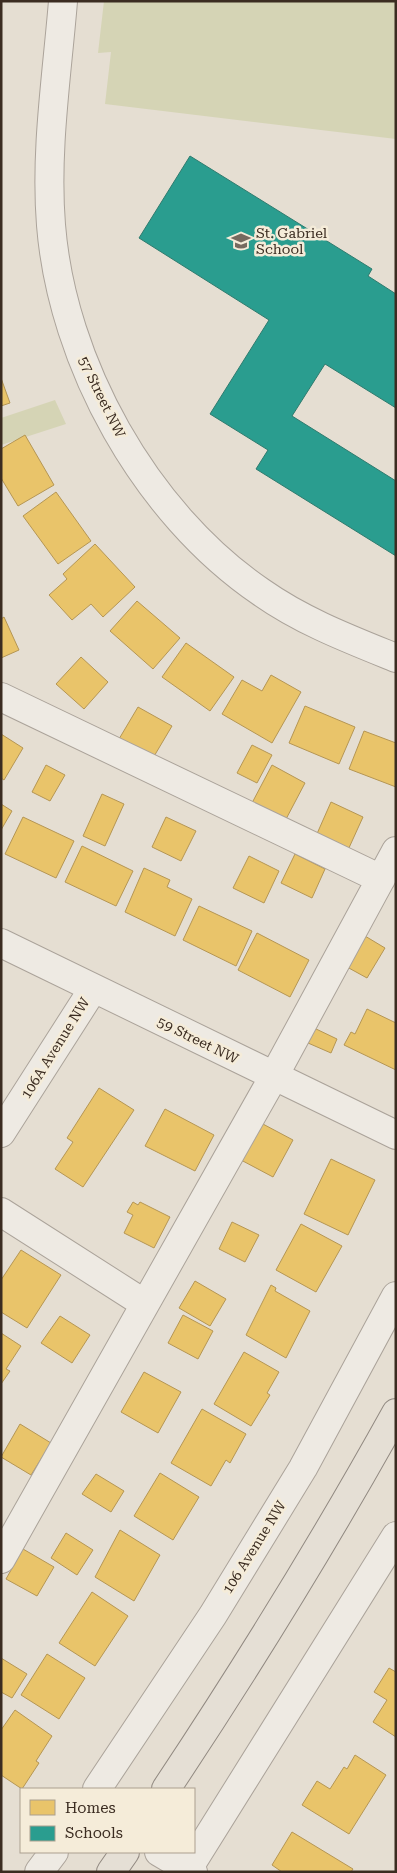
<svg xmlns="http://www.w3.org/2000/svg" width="397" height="1873" viewBox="0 0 397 1873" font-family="'Roboto Serif',serif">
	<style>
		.green { fill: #d5d4b5 }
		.homes { fill: #e9c46a; stroke: #b59654 }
		.schools { fill: #2a9d8f; stroke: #2f7b6e }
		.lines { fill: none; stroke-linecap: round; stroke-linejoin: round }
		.minor-casing { stroke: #aba39a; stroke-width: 30 }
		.major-casing { stroke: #918981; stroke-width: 30 }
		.minor { stroke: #eeeae3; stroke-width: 28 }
		.major { stroke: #e5dfd5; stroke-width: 28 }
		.labels { text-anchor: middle; stroke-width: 5; stroke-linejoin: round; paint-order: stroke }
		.poi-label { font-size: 14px; fill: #3b2c21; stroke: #f5ecd9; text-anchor: start }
		.street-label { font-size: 14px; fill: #3b2c21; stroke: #f5ecd9 }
	</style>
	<rect width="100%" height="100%" fill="#e5ded2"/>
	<path class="green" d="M104,1H396V139L105,104L111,52L98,53Z
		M55,400L66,424L1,445V418Z"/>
	<path class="homes" d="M1,378L10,403L1,406Z
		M25,435L54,485L18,506L1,478V449Z
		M56,492L91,541L58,564L23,516Z
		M95,544L135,587L103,617L91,604L72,620L49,595L67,579L63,574Z
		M137,601L180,638L153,669L110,631Z
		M4,617L19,650L1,658V619Z
		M186,643L234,677L210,711L162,677Z
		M81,657L108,682L84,709L56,684Z
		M271,675L301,692L272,743L222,714L242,680L262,691Z
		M305,706L355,727L339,764L289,743Z
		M138,707L172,726L153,758L119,739Z
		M364,731L396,743V787L349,769Z
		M1,734L23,748L4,780L1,778Z
		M252,745L272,755L257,783L237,773Z
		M46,765L65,775L50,801L32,792Z
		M272,765L305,783L285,821L252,803Z
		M102,794L124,804L105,846L83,836Z
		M331,802L363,817L348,850L316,836Z
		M1,804L12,811L1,830Z
		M23,817L74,841L56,878L5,854Z
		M166,817L196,831L181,861L152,847Z
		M82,846L133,871L116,906L65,882Z
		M295,854L325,869L312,898L281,883Z
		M249,856L279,871L264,903L233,888Z
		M144,868L170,880L167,887L192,899L175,936L125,912Z
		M199,906L252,931L236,966L183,940Z
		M257,933L309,960L290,997L238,970Z
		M365,936L385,948L367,978L347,967Z
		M367,1009L396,1023V1070L344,1045L351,1032L355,1034Z
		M314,1028L337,1039L331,1053L308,1043Z
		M99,1088L134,1110L83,1187L55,1169L73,1142L67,1138Z
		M165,1109L214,1135L195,1171L145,1146Z
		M261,1123L293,1140L273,1177L241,1160Z
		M331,1159L375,1180L348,1235L304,1214Z
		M133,1202L138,1205L140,1202L170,1217L154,1248L124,1233L133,1215L127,1212Z
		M232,1222L259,1235L245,1262L219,1249Z
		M301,1224L342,1246L316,1292L276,1270Z
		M21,1250L61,1275L27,1328L1,1312V1280Z
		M195,1281L226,1299L210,1326L179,1308Z
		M271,1285L276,1288L275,1291L310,1311L286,1358L246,1335Z
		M183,1315L213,1331L198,1359L168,1343Z
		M60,1316L90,1335L72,1363L41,1343Z
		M1,1333L21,1346L6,1369L10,1371L1,1384Z
		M244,1352L279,1372L267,1393L270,1395L251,1426L214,1404Z
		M144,1372L181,1392L158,1433L121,1412Z
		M202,1409L246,1434L230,1463L226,1460L211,1486L171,1463Z
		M20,1424L51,1443L31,1475L1,1457Z
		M160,1473L199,1497L173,1540L134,1516Z
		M96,1474L124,1491L111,1512L82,1494Z
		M120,1530L160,1555L134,1601L95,1577Z
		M66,1533L93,1550L77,1575L51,1558Z
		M23,1549L54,1567L37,1596L6,1579Z
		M92,1592L128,1616L95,1666L59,1643Z
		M47,1654L85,1678L59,1719L21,1695Z
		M1,1658L27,1674L12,1698L1,1692Z
		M389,1668L396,1672V1737L373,1722L387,1700L374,1692Z
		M15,1710L52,1736L36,1761L39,1763L22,1789L1,1775V1730Z
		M355,1755L386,1775L349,1834L302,1805L317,1781L330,1789L344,1767L347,1769Z
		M292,1832L353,1869L351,1872H282L272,1865Z"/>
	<path class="schools" d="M190,156L372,269L368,276L396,294V408L325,364L292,416L396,481V556L256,469L268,450L210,414L269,320L139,238Z"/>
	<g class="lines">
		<g class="minor-casing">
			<path id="minor" d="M63,1C57,75 45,151 51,225C62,363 145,513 261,592C302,621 349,639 396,658
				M1,697L381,879
				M1,943L396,1135
				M1,1133L93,989
				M1,1212L145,1304
				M1,1559L274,1076L396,851
				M97,1789L213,1615L303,1468L396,1296
				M159,1852L193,1872
				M188,1869L396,1536
				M39,1872L54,1852"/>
		</g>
		<g class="major-casing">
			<path id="major" d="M166,1789C247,1667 325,1541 396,1413
				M111,1872L125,1852"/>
		</g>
		<use href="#minor" class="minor"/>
		<use href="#major" class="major"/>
	</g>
	<defs>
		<g id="school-bare" transform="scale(1.5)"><path d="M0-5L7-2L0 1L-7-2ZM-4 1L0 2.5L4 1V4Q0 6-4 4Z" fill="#766a5f" stroke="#f5ecd9" stroke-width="2.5" paint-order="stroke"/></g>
	</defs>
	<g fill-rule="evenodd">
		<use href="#school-bare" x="241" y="241"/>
	</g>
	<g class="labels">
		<g class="poi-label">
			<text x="256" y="238">St. Gabriel<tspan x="256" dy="16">School</tspan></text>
		</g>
		<g class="street-label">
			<text transform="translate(102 397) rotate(64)" y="5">57 Street NW</text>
			<text transform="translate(198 1040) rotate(26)" y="5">59 Street NW</text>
			<text transform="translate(55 1048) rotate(-58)" y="5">106A Avenue NW</text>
			<text transform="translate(254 1547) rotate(-58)" y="5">106 Avenue NW</text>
		</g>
	</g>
	<rect width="397" height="1873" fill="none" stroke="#3b2c21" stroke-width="5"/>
	<rect x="20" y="1788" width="175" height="65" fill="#f5ecd9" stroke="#ab9f8f"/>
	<rect x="30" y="1800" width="25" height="15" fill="#e9c46a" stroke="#ab9f8f"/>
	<text x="65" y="1813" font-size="15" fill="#3b2c21">Homes</text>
	<rect x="30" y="1826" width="25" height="15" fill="#2a9d8f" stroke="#ab9f8f"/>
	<text x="65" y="1838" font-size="15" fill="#3b2c21">Schools</text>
</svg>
